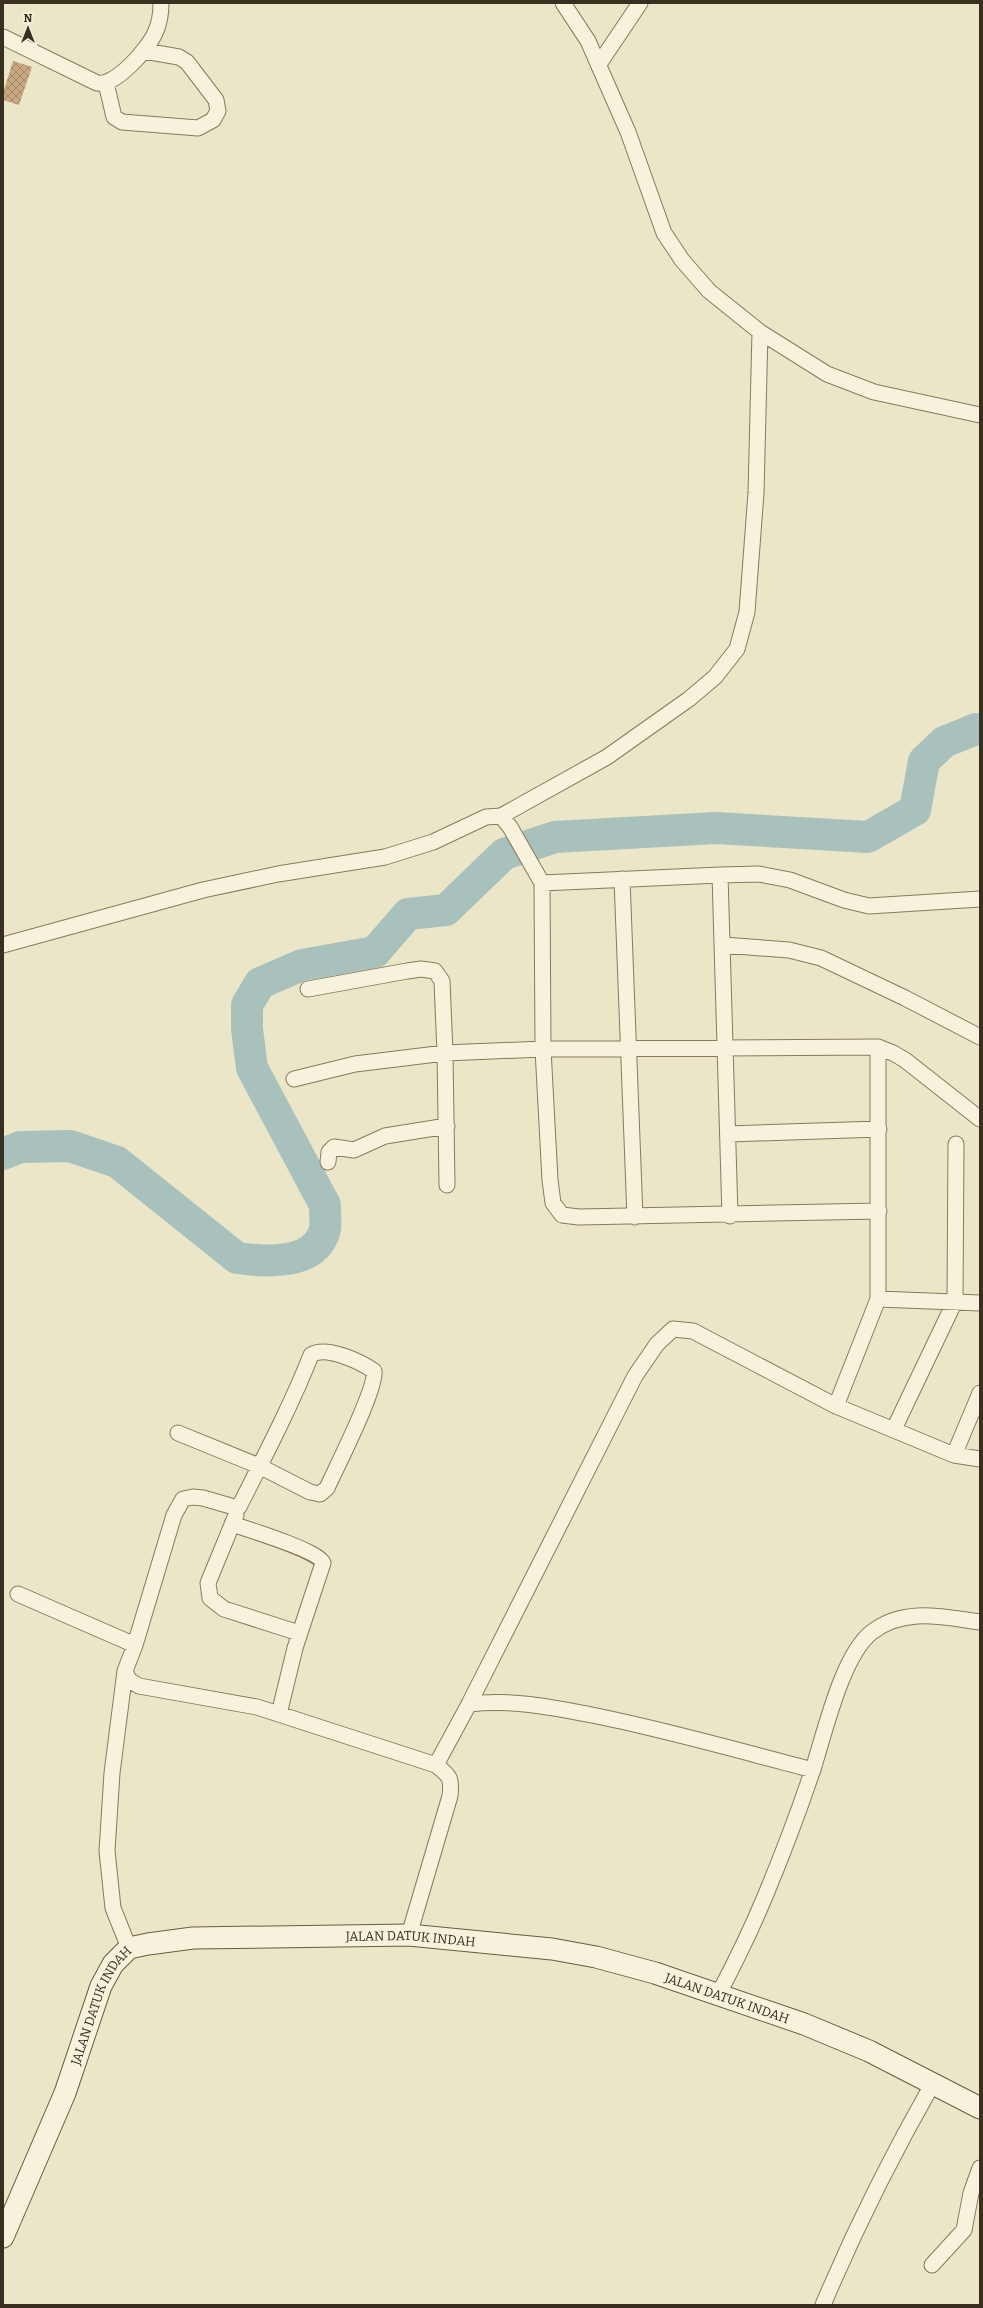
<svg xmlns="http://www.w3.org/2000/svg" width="983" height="2308" viewBox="0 0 983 2308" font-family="Bitter,serif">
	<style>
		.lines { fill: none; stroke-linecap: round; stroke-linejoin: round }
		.river { stroke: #a9c1bd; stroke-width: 32 }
		.building { fill: url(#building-cross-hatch) }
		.street-casing { stroke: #88795e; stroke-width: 17 }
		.secondary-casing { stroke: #6a5a41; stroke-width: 23 }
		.street { stroke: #f7f2dc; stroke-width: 15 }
		.secondary { stroke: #f7f2dc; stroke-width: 21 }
		.labels { text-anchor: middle; stroke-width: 3.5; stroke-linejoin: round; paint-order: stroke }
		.street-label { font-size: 13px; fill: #392f21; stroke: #f4efd8 }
	</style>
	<defs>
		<pattern id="building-cross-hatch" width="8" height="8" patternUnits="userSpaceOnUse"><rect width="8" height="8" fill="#c8a781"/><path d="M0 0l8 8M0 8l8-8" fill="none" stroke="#a38869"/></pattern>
	</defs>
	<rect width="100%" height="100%" fill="#ece6c9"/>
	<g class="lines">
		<path class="river" d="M3,1154L20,1147L70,1146L117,1162L237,1258C266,1262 316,1266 325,1229C326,1222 325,1212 325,1205L252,1068L247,1029V1005L260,983L302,965L375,952L408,914L446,910L504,854L555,837L716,828L868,837L915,810L924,761L944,742L976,729L980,730"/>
	</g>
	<path class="building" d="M13,61L32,67L19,105L3,100V93Z"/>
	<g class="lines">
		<g class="street-casing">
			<path id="street" d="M563,3L588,41L628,132L664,233L682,260L709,291L760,332L827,374L874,392L980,415
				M3,37L97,83C115,87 148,49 155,33C160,23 161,13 161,3
				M599,64L640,3
				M106,83L114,117L122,122L198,128L213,120L218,111L216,100L187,62L179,57L144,51
				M501,816L607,757L689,699L715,677L737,649L747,612L756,493L760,332
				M720,875L759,874L790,880L844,900L869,906L980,899
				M622,879L635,1217
				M542,883L720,875L730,1216
				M3,945L203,890L278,874L385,857L433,842L486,817L501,816L510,827L542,883L543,1049L550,1180L553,1203L562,1215L579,1217L879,1211
				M723,945L789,950L821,958L905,998L980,1037
				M308,989L407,971L421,969L435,971L442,981L445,1053L543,1049L878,1047V1299L980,1303
				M878,1047L893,1053L905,1060L980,1119
				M294,1079L355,1064L445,1053L447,1185
				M728,1134L879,1129
				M328,1162L329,1152L334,1147L354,1150L385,1136L447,1126
				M836,1406L878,1299
				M894,1429L955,1301L956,1144
				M178,1433L259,1466L310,1492L320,1494L327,1488C336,1468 377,1388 374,1371C361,1362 326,1345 311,1355C291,1406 264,1457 239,1507H234L203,1498L193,1497L183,1499L174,1515L135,1645L125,1671L129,1680L139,1686L257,1707L436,1765C450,1776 452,1778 450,1796L409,1935
				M954,1455L980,1393
				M236,1515L208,1583L210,1598L224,1609L299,1633
				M232,1524C247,1529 319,1551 323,1563L295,1648L279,1714
				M18,1594L135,1645
				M125,1671L112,1773L107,1851L113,1908L129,1948
				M469,1704C512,1699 551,1707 592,1715C667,1730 740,1751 813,1770
				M436,1765L469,1704L635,1376L657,1344L673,1329L693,1331L836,1406L954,1455L980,1459
				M718,1995C736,1961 752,1928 766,1894C783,1853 799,1811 813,1769C825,1732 842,1655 872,1632C904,1607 943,1617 980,1622
				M932,2265L964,2230L971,2193L980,2168
				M823,2305C855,2229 892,2155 933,2083"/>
		</g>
		<g class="secondary-casing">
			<g id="secondary">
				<path id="s1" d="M3,2237L65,2093L101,1986L113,1964L129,1948L148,1944L193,1938L409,1935L552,1949L596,1957L655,1973L804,2024L869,2051L980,2108"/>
			</g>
		</g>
		<use href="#street" class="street"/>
		<use href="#secondary" class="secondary"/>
	</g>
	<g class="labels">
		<g class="street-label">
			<text dy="5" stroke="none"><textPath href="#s1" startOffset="600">JALAN DATUK INDAH</textPath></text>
			<text dy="5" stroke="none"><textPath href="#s1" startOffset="924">JALAN DATUK INDAH</textPath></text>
			<text dy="5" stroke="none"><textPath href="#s1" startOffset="252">JALAN DATUK INDAH</textPath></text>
		</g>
	</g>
	<rect width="983" height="2308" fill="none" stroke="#392f21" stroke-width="8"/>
	<g transform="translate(28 28)" stroke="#f4efd8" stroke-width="3" paint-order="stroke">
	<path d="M0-3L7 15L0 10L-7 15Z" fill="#392f21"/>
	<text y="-6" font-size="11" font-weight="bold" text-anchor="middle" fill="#392f21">N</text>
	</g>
</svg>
